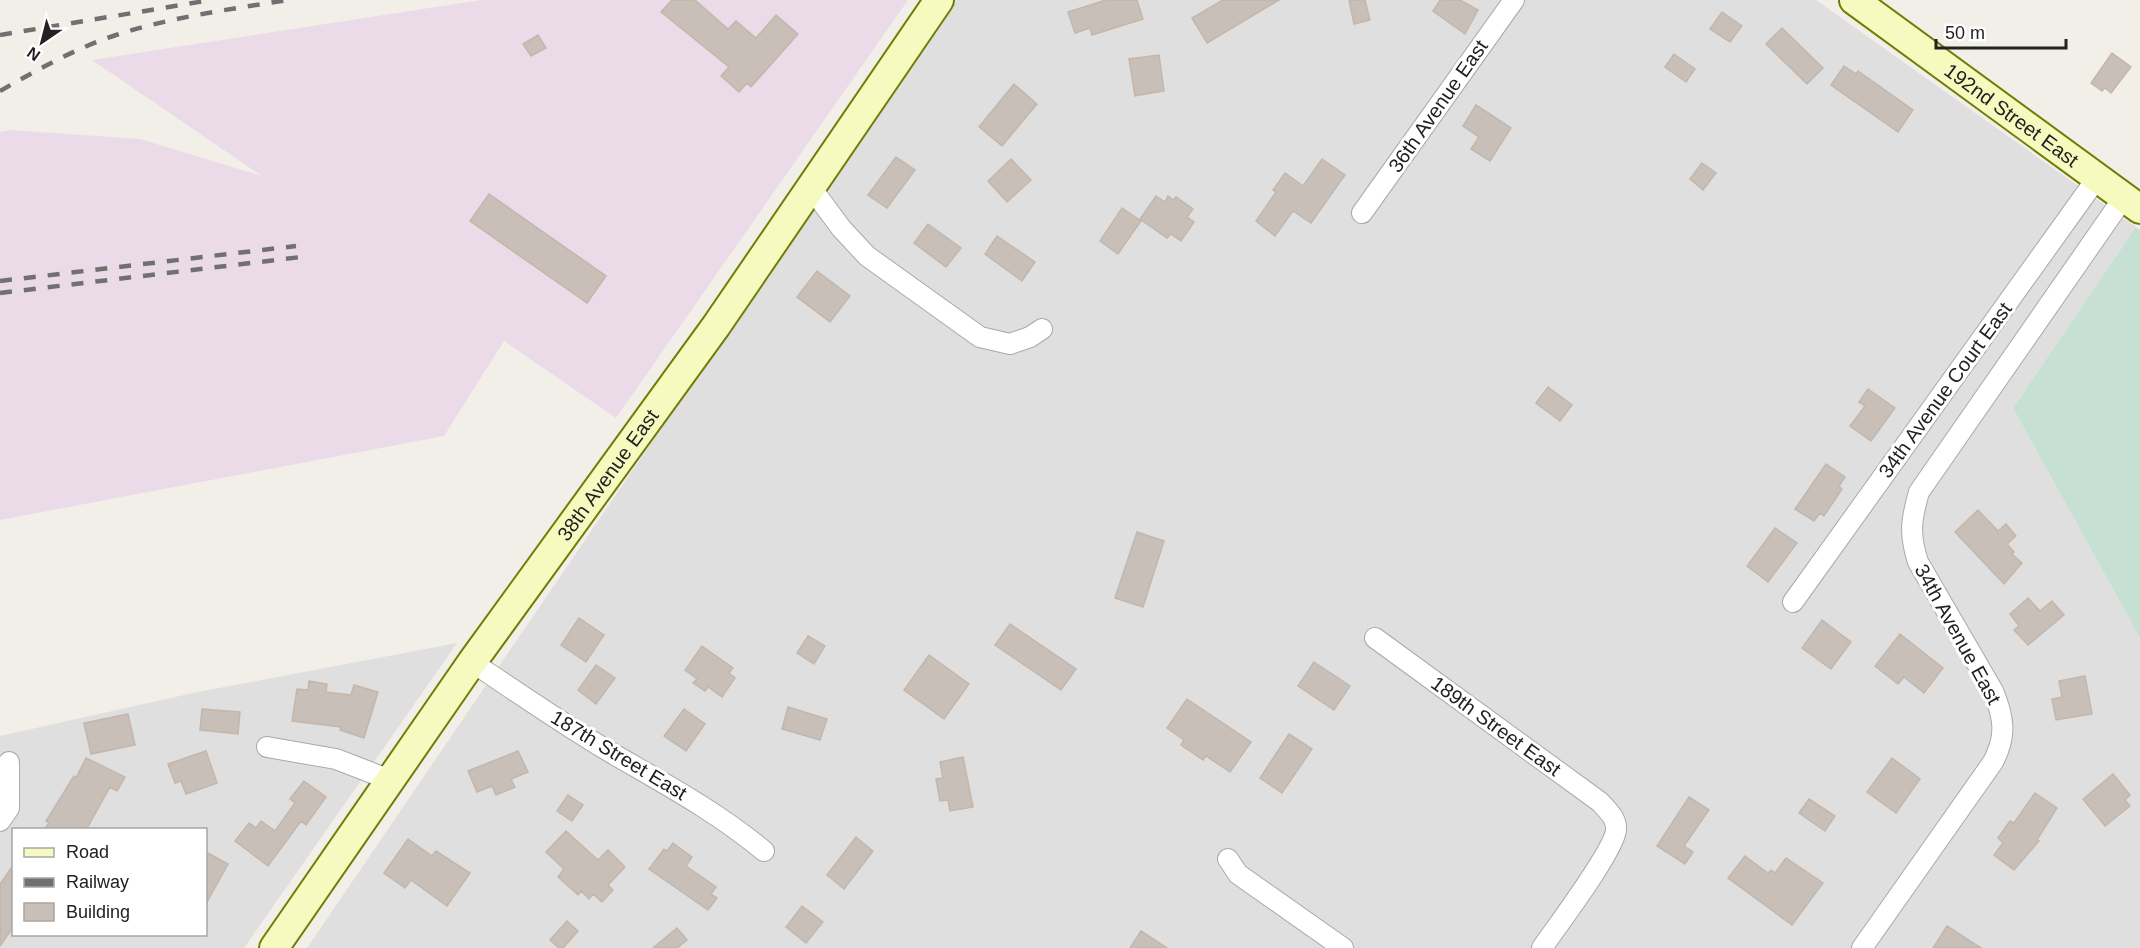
<svg xmlns="http://www.w3.org/2000/svg" width="2140" height="948" viewBox="0 0 2140 948" font-family="Arial,sans-serif">
	<style>
		.residential { fill: #e0dfdf; fill-rule: evenodd }
		.industrial { fill: #ebdbe8 }
		.wetland { fill: #c6e0d4 }
		.building { fill: #c7bfb8; stroke: #c4b6ab; stroke-width: 1.5 }
		.lines { fill: none; stroke-linecap: round; stroke-linejoin: round }
		.street-casing { stroke: #a9a9a9; stroke-width: 22 }
		.secondary-casing { stroke: #707d05; stroke-width: 32 }
		.street { stroke: #fff; stroke-width: 20 }
		.secondary { stroke: #f7fabf; stroke-width: 28 }
		.rail { stroke: #707070; stroke-width: 4.5; stroke-dasharray: 12 12; stroke-linecap: butt }
		.labels { text-anchor: middle; stroke-width: 6; stroke-linejoin: round; paint-order: stroke }
		.street-label { font-size: 20px; fill: #222; stroke: #fff }
	</style>
	<rect width="100%" height="100%" fill="#f2efe9"/>
	<path class="residential" d="M953,0H1816L2136,227L2013,408L2140,638V948H307Z
		M457,643L244,948H0V736L193,693ZM14,830H206V934H14Z"/>
	<path class="industrial" d="M481,0H908L616,418L504,341L444,436L0,520V132L11,130L140,139L262,176L92,60Z"/>
	<path class="wetland" d="M2136,227L2140,230V638L2013,408Z"/>
	<path class="building" d="M672,0H695L728,29L736,21L756,38L776,15L798,34L751,87L747,83L739,92L721,76L729,67L661,12Z
		M1106,0H1137L1143,19L1092,35L1090,28L1075,33L1068,12Z
		M1223,0H1279L1207,43L1192,18Z
		M1349,0H1365L1370,20L1354,24Z
		M1440,0H1460L1478,10L1465,34L1433,11Z
		M1722,12L1742,26L1730,42L1710,29Z
		M1782,28L1823,68L1807,84L1766,44Z
		M538,35L546,48L531,56L523,44Z
		M2112,53L2131,67L2111,93L2105,88L2102,91L2091,83Z
		M1674,54L1695,69L1686,82L1665,67Z
		M1159,55L1164,91L1135,96L1129,59Z
		M1844,66L1856,74L1858,71L1913,110L1898,132L1831,85Z
		M1014,84L1037,104L1002,146L979,127Z
		M1476,105L1511,128L1490,161L1471,149L1479,137L1463,126Z
		M896,157L915,170L887,208L868,195Z
		M1011,159L1031,180L1007,202L988,181Z
		M1322,159L1345,175L1311,223L1293,211L1275,236L1256,221L1276,192L1273,190L1285,173L1303,186Z
		M1702,163L1716,173L1703,190L1690,179Z
		M489,194L606,276L587,303L470,221Z
		M1156,196L1165,202L1168,196L1173,200L1176,197L1193,209L1187,217L1194,222L1181,241L1171,234L1167,238L1140,219Z
		M1122,208L1141,221L1118,254L1100,241Z
		M928,224L961,248L946,267L914,243Z
		M997,236L1035,262L1022,281L985,254Z
		M817,271L850,296L830,322L797,297Z
		M1548,387L1572,405L1560,421L1536,403Z
		M1868,389L1895,408L1871,441L1850,426L1865,406L1859,402Z
		M1826,464L1845,477L1839,486L1842,489L1824,516L1820,513L1814,521L1795,509Z
		M1978,510L1998,531L2006,524L2016,536L2007,544L2014,552L2012,554L2022,563L2004,584L1955,532Z
		M1775,528L1797,543L1768,582L1747,566Z
		M1137,532L1164,541L1143,607L1115,598Z
		M2028,598L2040,611L2052,601L2064,615L2028,645L2014,630L2019,626L2010,614Z
		M579,618L604,635L586,662L561,645Z
		M1822,620L1851,642L1831,669L1802,648Z
		M1010,624L1076,669L1061,690L995,645Z
		M1900,634L1943,668L1924,693L1904,677L1898,684L1875,666Z
		M808,636L825,646L814,664L797,653Z
		M702,646L733,668L729,673L735,678L722,697L708,687L705,691L693,683L697,679L685,670Z
		M929,655L969,684L944,719L904,690Z
		M1314,662L1350,686L1334,710L1298,686Z
		M596,665L615,678L596,704L578,690Z
		M2085,676L2092,714L2056,720L2052,699L2062,697L2059,681Z
		M309,681L327,684L326,692L351,695L354,685L378,692L364,738L340,730L341,727L292,721L297,689L308,690Z
		M1187,699L1251,742L1230,772L1206,756L1203,760L1181,745L1184,740L1167,728Z
		M788,707L827,719L820,740L782,729Z
		M202,709L240,712L238,734L200,730Z
		M684,709L705,724L686,751L664,736Z
		M128,714L135,745L91,754L84,723Z
		M1289,734L1312,749L1282,793L1260,778Z
		M206,751L217,783L186,794L181,781L175,783L168,764Z
		M518,751L528,772L511,779L515,787L496,795L492,786L477,792L468,771Z
		M963,757L973,807L950,811L948,800L940,801L936,779L943,778L940,762Z
		M86,758L125,777L117,791L110,787L86,830H44L49,823L46,821L74,776L76,778Z
		M1892,758L1920,779L1896,813L1867,792Z
		M2113,774L2130,795L2125,800L2130,806L2105,826L2083,799Z
		M304,781L326,797L306,825L301,821L268,866L235,841L249,823L256,828L261,821L275,831L295,803L290,799Z
		M2035,793L2057,808L2037,840L2039,841L2014,870L1994,855L2003,843L1998,838L2010,821L2014,823Z
		M568,795L583,805L572,821L557,811Z
		M1689,797L1709,810L1684,846L1693,852L1685,864L1657,846Z
		M1809,799L1835,816L1825,831L1799,813Z
		M566,831L598,860L608,850L625,867L608,885L613,890L602,902L593,894L589,899L581,891L578,895L558,877L564,869L546,852Z
		M856,837L873,851L844,889L827,875Z
		M408,839L432,856L436,851L470,873L447,906L411,880L405,888L384,873Z
		M673,843L692,857L686,866L716,887L711,894L717,898L708,910L649,869L664,849L667,851Z
		M206,852L228,864L206,904Z
		M1745,856L1768,873L1771,870L1775,873L1786,858L1823,883L1792,925L1728,878Z
		M14,864V926L0,946V884Z
		M802,906L823,922L806,943L786,927Z
		M567,921L578,931L563,948H559L550,940Z
		M1947,926L1981,948H1933Z
		M677,928L687,940L677,948H653Z
		M1141,931L1167,948H1130Z"/>
	<g class="lines">
		<g class="street-casing">
			<path id="street" d="M810,186L841,228L867,256L980,337L1010,344L1030,337L1042,329
				M1362,213L1514,0
				M1793,602L2097,178
				M1375,638L1600,802C1607,810 1617,818 1616,830C1614,851 1557,926 1542,948
				M472,662C518,693 563,724 610,752C663,783 716,811 764,851
				M267,747L336,759L390,780
				M0,821L9,808V762
				M1228,859L1238,874L1343,948
				M1862,948L1993,762C2007,736 2004,717 1993,691L1918,562C1909,534 1911,520 1919,492L2124,197"/>
		</g>
		<g class="secondary-casing">
			<g id="secondary">
				<path id="s1" d="M1854,0L2140,209"/>
				<path id="s2" d="M274,948L472,662L716,326L939,0"/>
			</g>
		</g>
		<use href="#street" class="street"/>
		<use href="#secondary" class="secondary"/>
		<path class="rail" d="M0,35L211,0
			M0,91C37,70 76,48 116,35C172,17 231,9 288,0
			M0,281L296,246
			M0,293L301,257"/>
	</g>
	<g class="labels">
		<g class="street-label">
			<text transform="translate(1438 106) rotate(-55)" y="7">36th Avenue East</text>
			<text dy="7" stroke="none"><textPath href="#s1" startOffset="195">192nd Street East</textPath></text>
			<text transform="translate(1945 390) rotate(-54)" y="7">34th Avenue Court East</text>
			<text dy="7" stroke="none"><textPath href="#s2" startOffset="579">38th Avenue East</textPath></text>
			<text transform="translate(1958 634) rotate(61)" y="7">34th Avenue East</text>
			<text transform="translate(1496 726) rotate(36)" y="7">189th Street East</text>
			<text transform="translate(619 755) rotate(31)" y="7">187th Street East</text>
		</g>
	</g>
	<rect x="12" y="828" width="195" height="108" fill="#ffffff" stroke="#a7a7a7" stroke-width="1.5"/>
	<rect x="24" y="848" width="30" height="9" fill="#f7fabf" stroke="#a7a7a7" stroke-width="1.5"/>
	<text x="66" y="858" font-size="18" fill="#222222">Road</text>
	<rect x="24" y="878" width="30" height="9" fill="#707070" stroke="#a7a7a7" stroke-width="1.5"/>
	<text x="66" y="888" font-size="18" fill="#222222">Railway</text>
	<rect x="24" y="903" width="30" height="18" fill="#c7bfb8" stroke="#a7a7a7" stroke-width="1.5"/>
	<text x="66" y="918" font-size="18" fill="#222222">Building</text>
	<g transform="translate(42 42) rotate(215)" stroke="#ffffff" stroke-width="4.5" paint-order="stroke">
	<path d="M0-4.5L10 22L0 15L-10 22Z" fill="#222222"/>
	<text y="-9" font-size="16" font-weight="bold" text-anchor="middle" fill="#222222">N</text>
	</g>
	<path d="M1936 39v9h130v-9" fill="none" stroke="#222222" stroke-width="3"/>
	<text x="1945" y="39" font-size="18" fill="#222222" stroke="#ffffff" stroke-width="4.5" paint-order="stroke">50 m</text>
</svg>
